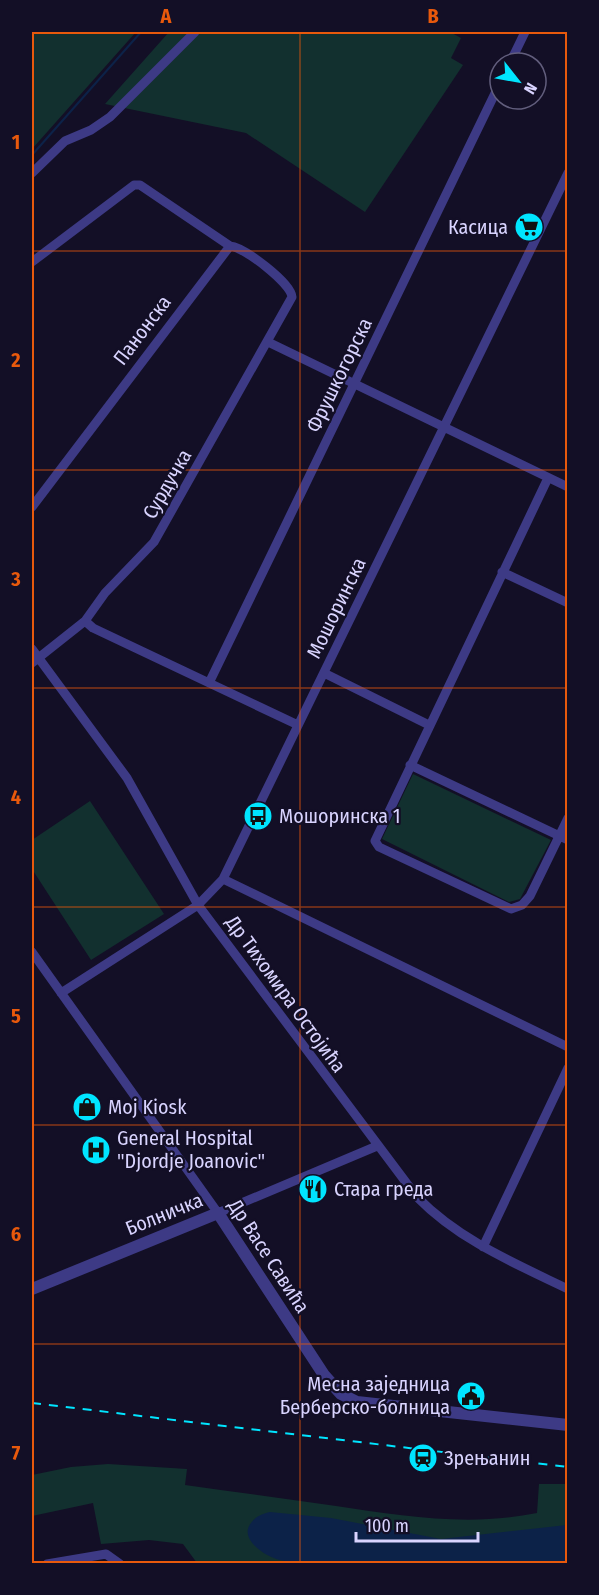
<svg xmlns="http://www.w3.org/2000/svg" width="599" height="1595" viewBox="0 0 599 1595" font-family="'Fira Sans Condensed',sans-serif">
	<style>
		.green { fill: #12302f }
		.water { fill: #0c2248 }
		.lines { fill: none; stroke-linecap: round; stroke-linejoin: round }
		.stream { stroke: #0c2248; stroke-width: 2 }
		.minor { stroke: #3d3a85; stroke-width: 9 }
		.tertiary { stroke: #3d3a85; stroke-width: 12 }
		.rail { stroke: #00e5ff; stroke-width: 2; stroke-dasharray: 9 8; stroke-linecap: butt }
		.grid { fill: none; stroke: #e8590c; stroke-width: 1.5; stroke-opacity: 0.55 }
		.labels { text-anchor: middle; stroke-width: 4.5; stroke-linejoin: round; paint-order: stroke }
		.poi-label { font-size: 20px; fill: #d9d4ff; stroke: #130f26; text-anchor: start }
		.street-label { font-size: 20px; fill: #d9d4ff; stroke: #130f26 }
		.neatline { fill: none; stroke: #e8590c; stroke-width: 2 }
		.grid-label { font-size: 20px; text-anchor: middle; font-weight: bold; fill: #e8590c }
	</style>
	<rect width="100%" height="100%" fill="#130f26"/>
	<path class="green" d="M32,32H136L32,149Z
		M169,32H450L461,38L451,58L463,65L365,212L246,133L105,104Z
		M413,774L551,840L520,899L509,902L382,839Z
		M90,801L164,914L91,960L32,869V840Z
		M108,1464L187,1469L185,1485C236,1492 286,1499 336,1506C403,1516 469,1527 537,1513L539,1484H567V1563L218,1564L215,1561L197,1563L183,1544L149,1540L101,1544L93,1503L32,1516V1475L71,1467Z"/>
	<path class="water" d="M270,1512L331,1518L441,1539L567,1525V1563C505,1564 443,1564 380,1564C351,1564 307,1567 280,1560C266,1557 238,1539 251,1523C256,1516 262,1514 270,1512Z"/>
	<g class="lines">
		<path class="stream" d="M32,155L141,32"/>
		<path class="minor" d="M510,63L525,32
			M32,173L65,141L91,130L110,117L195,32
			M32,262L134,185H140L230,246C244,247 291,283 292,297L154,542L105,593L85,621L32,663
			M268,342L568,487
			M548,478L375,841L379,847L511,909L522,905L530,896L568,818
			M32,507L230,246
			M502,572L568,603
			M85,621L93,628L298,725
			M32,649L127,778L198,905L417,1197C459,1240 514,1263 568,1289
			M324,673L429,725
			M209,683L500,83
			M410,765L568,840
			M223,879L568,1047
			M32,952L218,1213L377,1146
			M61,993L198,905L223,879L568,173
			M483,1247L568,1068
			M47,1564L106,1554L120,1564"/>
		<path class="tertiary" d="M32,1289L218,1213L324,1375L341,1394L357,1402L568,1425"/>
		<path class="rail" d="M32,1403L568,1467"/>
	</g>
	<path class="grid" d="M300,32V1564M32,251H568M32,470H568M32,688H568M32,907H568M32,1125H568M32,1344H568"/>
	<defs>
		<g id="supermarket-disc" transform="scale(1.5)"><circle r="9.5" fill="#00e5ff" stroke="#130f26"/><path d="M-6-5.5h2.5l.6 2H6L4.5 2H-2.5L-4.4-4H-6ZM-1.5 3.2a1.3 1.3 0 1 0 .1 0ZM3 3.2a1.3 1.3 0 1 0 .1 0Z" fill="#111"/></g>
		<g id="bus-disc" transform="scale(1.5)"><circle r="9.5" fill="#00e5ff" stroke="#130f26"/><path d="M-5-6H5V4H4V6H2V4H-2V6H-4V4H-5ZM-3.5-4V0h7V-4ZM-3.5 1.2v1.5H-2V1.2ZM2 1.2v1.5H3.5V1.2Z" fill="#111"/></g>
		<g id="shop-disc" transform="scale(1.5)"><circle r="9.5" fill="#00e5ff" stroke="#130f26"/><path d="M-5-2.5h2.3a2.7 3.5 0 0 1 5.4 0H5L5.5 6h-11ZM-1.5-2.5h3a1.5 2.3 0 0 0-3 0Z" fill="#111"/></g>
		<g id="hospital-disc" transform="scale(1.5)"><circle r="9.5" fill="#00e5ff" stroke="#130f26"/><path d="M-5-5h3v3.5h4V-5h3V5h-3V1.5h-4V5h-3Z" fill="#111"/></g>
		<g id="restaurant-disc" transform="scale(1.5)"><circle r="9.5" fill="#00e5ff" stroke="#130f26"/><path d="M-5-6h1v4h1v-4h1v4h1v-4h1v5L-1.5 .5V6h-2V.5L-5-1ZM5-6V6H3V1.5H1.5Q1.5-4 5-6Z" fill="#111"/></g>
		<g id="civic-disc" transform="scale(1.5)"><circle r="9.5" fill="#00e5ff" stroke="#130f26"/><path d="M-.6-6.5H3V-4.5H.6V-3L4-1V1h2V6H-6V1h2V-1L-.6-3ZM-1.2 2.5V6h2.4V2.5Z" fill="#111"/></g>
		<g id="station-disc" transform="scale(1.5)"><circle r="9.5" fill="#00e5ff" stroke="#130f26"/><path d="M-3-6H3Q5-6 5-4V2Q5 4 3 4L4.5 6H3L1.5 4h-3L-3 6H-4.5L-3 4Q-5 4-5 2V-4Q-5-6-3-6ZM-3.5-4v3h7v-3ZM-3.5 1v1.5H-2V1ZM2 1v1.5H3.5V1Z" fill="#111"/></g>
	</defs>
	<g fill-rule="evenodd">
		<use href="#supermarket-disc" x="529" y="227"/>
		<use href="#bus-disc" x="258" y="816"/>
		<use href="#shop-disc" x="87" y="1107"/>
		<use href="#hospital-disc" x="96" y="1150"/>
		<use href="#restaurant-disc" x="313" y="1189"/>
		<use href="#civic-disc" x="471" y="1396"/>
		<use href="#station-disc" x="423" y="1458"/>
	</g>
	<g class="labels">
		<g class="poi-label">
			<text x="508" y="234" text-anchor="end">Касица</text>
			<text x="279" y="823">Мошоринска 1</text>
			<text x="108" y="1114">Moj Kiosk</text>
			<text x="117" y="1145">General Hospital<tspan x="117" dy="23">"Djordje Joanovic"</tspan></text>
			<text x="334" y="1196">Стара греда</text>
			<text x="450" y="1391" text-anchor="end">Месна заједница<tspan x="450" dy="23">Берберско-болница</tspan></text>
			<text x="444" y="1465">Зрењанин</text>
		</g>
		<g class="street-label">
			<text transform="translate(142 330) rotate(-53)" y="7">Панонска</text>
			<text transform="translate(339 375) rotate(-64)" y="7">Фрушкогорска</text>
			<text transform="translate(167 484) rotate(-60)" y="7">Сурдучка</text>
			<text transform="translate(336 608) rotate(-64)" y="7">Мошоринска</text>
			<text transform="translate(286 994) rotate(54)" y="7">Др Тихомира Остојића</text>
			<text transform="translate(164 1214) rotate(-22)" y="7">Болничка</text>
			<text transform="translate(269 1256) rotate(57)" y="7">Др Васе Савића</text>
		</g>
	</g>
	<rect width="599" height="1595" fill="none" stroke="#130f26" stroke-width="66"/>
	<g transform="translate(518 81) rotate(121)"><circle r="28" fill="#130f26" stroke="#625e7d" stroke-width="1.5"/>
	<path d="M0-4.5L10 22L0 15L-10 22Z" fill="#00e5ff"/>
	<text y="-9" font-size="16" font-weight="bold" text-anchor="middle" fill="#d9d4ff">N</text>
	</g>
	<path d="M356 1532v9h122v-9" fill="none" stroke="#d9d4ff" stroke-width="3"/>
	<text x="365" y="1532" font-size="18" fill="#d9d4ff" stroke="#130f26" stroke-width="4.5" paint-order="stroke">100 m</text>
	<rect x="33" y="33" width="533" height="1529" class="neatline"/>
	<g class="grid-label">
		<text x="166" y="23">A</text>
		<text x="433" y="23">B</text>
		<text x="16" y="149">1</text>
		<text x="16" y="367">2</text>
		<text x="16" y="586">3</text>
		<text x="16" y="804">4</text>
		<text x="16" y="1023">5</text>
		<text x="16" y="1241">6</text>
		<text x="16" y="1460">7</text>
	</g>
</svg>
